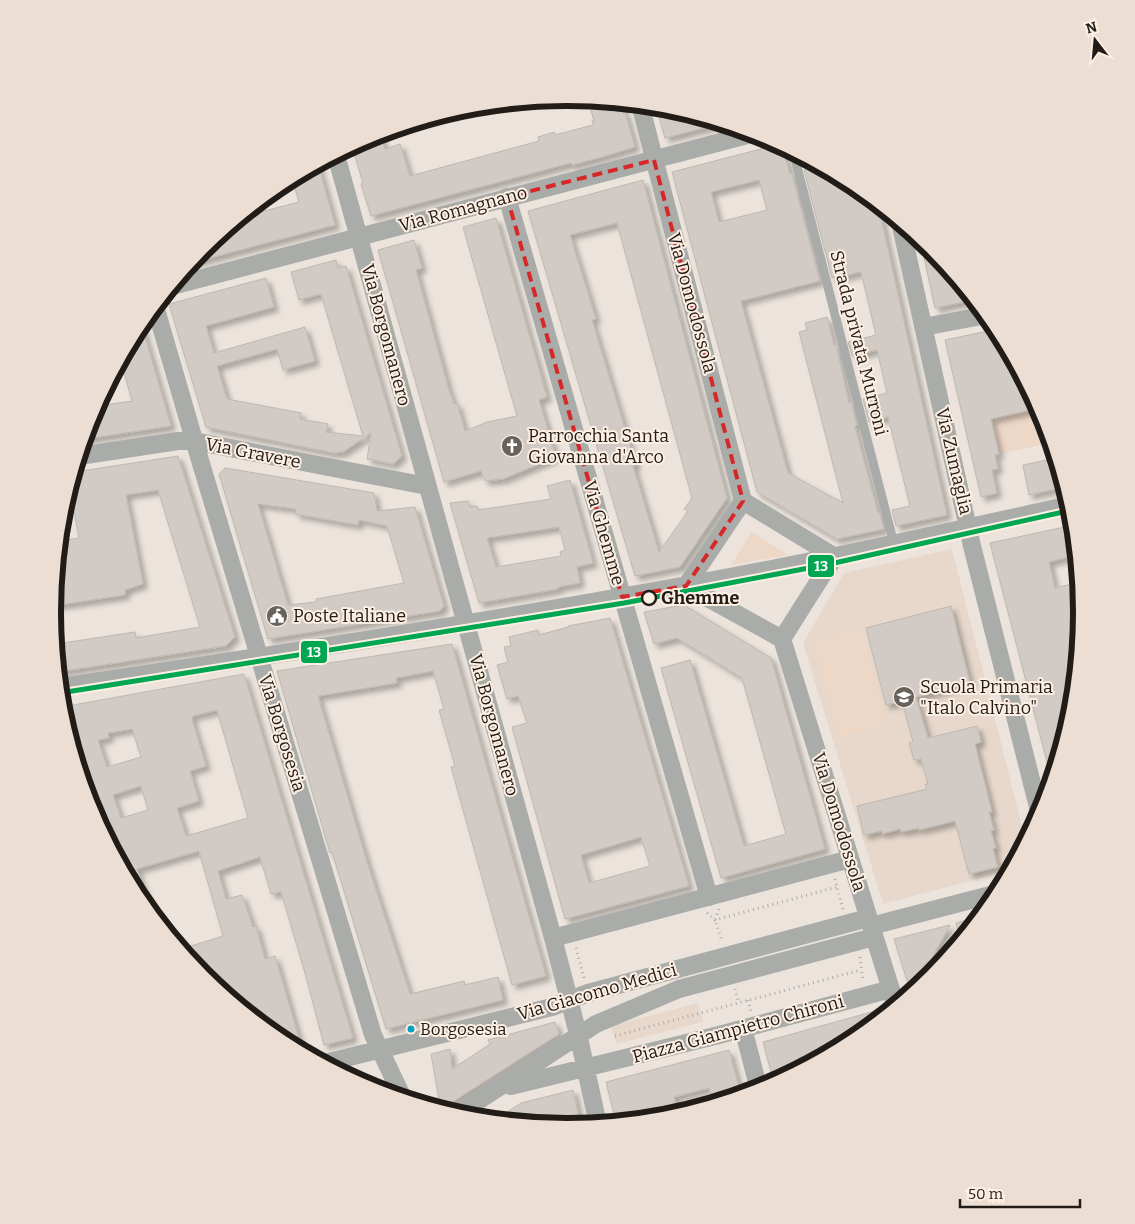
<svg xmlns="http://www.w3.org/2000/svg" width="1135" height="1224" viewBox="0 0 1135 1224" font-family="Bitter,serif">
	<style>
		.built { fill: #e7d8cb }
		.green { fill: #edd7c7 }
		.building { fill: #d2cbc5; stroke: #bdb8b2; fill-rule: evenodd; filter: url(#shadow) }
		.lines { fill: none; stroke-linecap: round; stroke-linejoin: round }
		.path { stroke: #adaca9; stroke-width: 3; stroke-dasharray: 1 4; stroke-linecap: butt }
		.service { stroke: #aaaca9; stroke-width: 9 }
		.minor { stroke: #aaaca9; stroke-width: 18 }
		.tram-1-casing { stroke: #feefe3; stroke-width: 9 }
		.tram-1 { stroke: #00a651; stroke-width: 5 }
		.marked { fill: none; stroke: #d62828; stroke-width: 4; stroke-dasharray: 10 6; stroke-linejoin: round }
		.stop-dot { fill: #feefe3; stroke: #211c18; stroke-width: 2.5 }
		.bus-dot { fill: #02a2c5; stroke: #feefe3; stroke-width: 2 }
		.labels { text-anchor: middle; stroke-width: 4; stroke-linejoin: round; paint-order: stroke }
		.bus-label { font-size: 17px; fill: #211c18; stroke: #feefe3; text-anchor: start }
		.street-label { font-size: 18px; fill: #211c18; stroke: #feefe3 }
		.poi-label { font-size: 18px; fill: #211c18; stroke: #feefe3; text-anchor: start }
		.stop-label { font-size: 18px; font-weight: bold; fill: #211c18; stroke: #feefe3; text-anchor: start }
		.rim { fill: none; stroke: #211c18; stroke-width: 6 }
		.line-badge { stroke: #feefe3; stroke-width: 2 }
		.badge-label { font-size: 14px; text-anchor: middle; font-weight: bold; fill: #fff }
	</style>
	<defs>
		<filter id="shadow"><feDropShadow dx="4.5" dy="4.5" stdDeviation="2.5" flood-color="#0004"/></filter>
	</defs>
	<rect width="100%" height="100%" fill="#ebe3dc"/>
	<path class="built" d="M952,549L1026,842L1011,870L883,904L803,643L844,573Z
		M698,1003L703,1022L616,1044L611,1026Z"/>
	<path class="green" d="M1040,408L1049,432L1042,440L1041,445L999,454L991,419Z
		M752,532L788,555L731,565Z
		M862,628L886,725L838,737L814,640Z"/>
	<path class="building" d="M588,99L621,102L623,113L625,112L635,147L602,157L572,165L571,163L371,216L361,184L363,183L352,146L371,136L380,133L385,149L400,144L410,176L539,141L538,137L554,132L555,135L593,125L592,121H594Z
		M656,106L668,107L723,123L665,138Z
		M780,144L782,146L790,174H792L820,281L741,301L788,473L843,503L799,332L807,330L805,323L827,317L834,345L836,344L849,403L851,402L857,425L855,426L862,453L878,513L879,512L884,529L837,539L757,492L672,172ZM759,180L767,210L719,222L711,192Z
		M318,164L335,225L191,263L204,248L241,217L299,202L292,178Z
		M819,167L854,184L878,204L947,515L896,526L892,510L910,506L888,417L869,422L863,399L887,393L877,350L852,356L848,342L876,335L861,272L836,278V277L832,278L804,170Z
		M643,180L727,498L680,567L635,576L528,211ZM617,223L692,498L684,509L688,511L659,552L633,466L636,465L592,320L596,319L570,235Z
		M496,218L547,397L539,400L556,457L503,479L485,481L481,471L444,482L378,250L414,240L422,268L416,270L449,390L454,404L457,403L465,431L487,422L517,416L463,227Z
		M920,239L932,248L974,300L935,308Z
		M336,260L338,268L346,266L402,456L393,464L367,459L371,433L343,452L334,453L206,427L169,304L266,278L274,307L206,326L214,353L305,327L315,361L283,370L277,349L217,366L227,399L301,413L300,419L328,424L326,432L363,436L321,294L299,300L291,272Z
		M141,323L171,426L85,439L92,415L97,406L132,401L121,361Z
		M997,329L1014,361L1024,399L1033,396L1040,408L991,419L999,454L995,455L998,469L992,470L997,493L981,497L945,340Z
		M178,456L235,637L226,646L58,672L56,644L135,632L136,638L200,627L158,490L126,495L143,584L125,590V595L53,606L60,541L79,538L72,500L66,501L75,472Z
		M1056,458L1065,487L1029,495L1023,465Z
		M225,468L374,493L377,511L415,507L444,606L440,611L268,639L219,474ZM258,504L296,509L295,514L358,525L359,520L387,526L404,583L316,599V602L288,605Z
		M570,480L593,563L577,567L580,583L558,587V589L479,603L450,503L468,501L470,507L477,506L478,510L551,499L547,486ZM559,527L565,550L560,552L561,556L496,567L487,538Z
		M1074,525L1077,555L1049,562L1055,588L1080,582L1082,612L1073,713L1052,781L990,543Z
		M684,605L771,658L825,849L721,878L661,668L690,660L744,846L786,834L742,678L677,638L654,644L644,612Z
		M951,606L970,683L916,697L928,738L977,726L981,742L975,744L992,812H989L994,830L991,831L996,848L993,849L998,867L969,874L955,821L919,830V828L901,832L900,829L882,834V831L864,835L857,806L927,789L925,784H928L921,759L914,760L909,743L913,742L902,701L886,705L866,628Z
		M610,618L689,886L565,919L512,727L527,723L518,696L507,699L497,665L508,662L504,647L511,646L509,637L538,630L539,635L568,627V626ZM641,837L650,866L589,883L581,855Z
		M452,644L546,976L512,985L451,767L455,766L439,710L444,709L433,671L396,678L397,683L318,696L367,862L410,994L464,981L465,985L498,977L503,1000L386,1029L332,852L330,853L277,671Z
		M244,674L353,1038L324,1045L305,973L281,892L271,894L260,857L218,871L226,899L242,895L253,927L256,926L265,959L275,956L303,1052L281,1040L203,976L181,949L223,936L199,851L137,869L146,897L140,899L139,898L92,809L62,712V707ZM217,710L248,818L186,836L177,808L199,801L190,771L206,766L192,719L193,716ZM132,729L141,757L107,767L98,740L109,738L108,733ZM141,786L148,810L121,818L113,795Z
		M981,916L967,933L960,941L956,923Z
		M950,925L932,958L936,970L911,993L894,939Z
		M886,1008L888,1012L853,1040L838,1048L798,1059L801,1069L774,1083L763,1042Z
		M555,1022L559,1034L446,1106H440L431,1054L450,1049L452,1069L490,1044L488,1040Z
		M729,1050L741,1095L713,1103L709,1088L674,1097L678,1114L668,1117L616,1122L606,1082Z
		M573,1090L581,1126L567,1127L495,1120L521,1103Z"/>
	<g class="lines">
		<path class="path" d="M549,436L558,434
			M835,879L843,910
			M719,909L715,920L722,941
			M707,913L715,920L837,887
			M576,948L584,978
			M860,957L863,980
			M735,989L739,1003
			M748,1000L751,1012
			M615,1036L861,970"/>
		<path class="service" d="M793,151L894,544"/>
		<path class="minor" d="M640,104L743,501
			M336,155L553,938L578,1034L598,1124
			M507,197L709,897
			M900,222L972,546L1040,815
			M172,286L755,133
			M155,306L199,457L373,1035L403,1098
			M923,327L987,315
			M79,456L178,441H194L427,486
			M743,501L835,557L825,571L782,639L686,586Z
			M782,639L896,1006
			M60,687C269,656 478,623 687,585C815,562 943,533 1070,505
			M871,926L998,893
			M553,938L850,859
			M743,1028L759,1090
			M325,1063L552,1007L588,993L868,918
			M511,1086L719,1035L891,989
			M458,1114L596,1024L679,989L874,937"/>
		<g class="tram-1-casing">
			<path id="tram-1" d="M60,693L624,603L830,564L1072,510"/>
		</g>
		<use href="#tram-1" class="tram-1"/>
	</g>
	<path class="marked" d="M654,160L743,501L686,586L622,597L507,197Z"/>
	<defs>
		<g id="church-disc" transform="scale(1.125)"><circle r="9.5" fill="#68625d" stroke="#feefe3"/><path d="M-1.2-6h2.4v3.5h3.3v2.4h-3.3V6h-2.4V-.1h-3.3v-2.4h3.3Z" fill="#fff"/></g>
		<g id="civic-disc" transform="scale(1.125)"><circle r="9.5" fill="#68625d" stroke="#feefe3"/><path d="M-.6-6.5H3V-4.5H.6V-3L4-1V1h2V6H-6V1h2V-1L-.6-3ZM-1.2 2.5V6h2.4V2.5Z" fill="#fff"/></g>
		<g id="school-disc" transform="scale(1.125)"><circle r="9.5" fill="#68625d" stroke="#feefe3"/><path d="M0-5L7-2L0 1L-7-2ZM-4 1L0 2.5L4 1V4Q0 6-4 4Z" fill="#fff"/></g>
	</defs>
	<g fill-rule="evenodd">
		<use href="#church-disc" x="512" y="446"/>
		<use href="#civic-disc" x="277" y="616"/>
		<use href="#school-disc" x="904" y="697"/>
	</g>
	<circle class="stop-dot" cx="649" cy="598" r="7"/>
	<circle class="bus-dot" cx="411" cy="1029" r="4.5"/>
	<g class="labels">
		<g class="bus-label">
			<text x="420" y="1035">Borgosesia</text>
		</g>
		<g class="street-label">
			<text transform="translate(463 209) rotate(-15)" y="6">Via Romagnano</text>
			<text transform="translate(692 303) rotate(75)" y="6">Via Domodossola</text>
			<text transform="translate(386 335) rotate(75)" y="6">Via Borgomanero</text>
			<text transform="translate(859 343) rotate(76)" y="6">Strada privata Murroni</text>
			<text transform="translate(253 453) rotate(11)" y="6">Via Gravere</text>
			<text transform="translate(954 461) rotate(77)" y="6">Via Zumaglia</text>
			<text transform="translate(604 533) rotate(74)" y="6">Via Ghemme</text>
			<text transform="translate(494 725) rotate(75)" y="6">Via Borgomanero</text>
			<text transform="translate(282 733) rotate(73)" y="6">Via Borgosesia</text>
			<text transform="translate(839 822) rotate(73)" y="6">Via Domodossola</text>
			<text transform="translate(597 992) rotate(-16)" y="6">Via Giacomo Medici</text>
			<text transform="translate(738 1029) rotate(-15)" y="6">Piazza Giampietro Chironi</text>
		</g>
		<g class="poi-label">
			<text x="528" y="442">Parrocchia Santa<tspan x="528" dy="21">Giovanna d'Arco</tspan></text>
			<text x="293" y="622">Poste Italiane</text>
			<text x="920" y="693">Scuola Primaria<tspan x="920" dy="21">"Italo Calvino"</tspan></text>
		</g>
		<g class="stop-label">
			<text x="661" y="604">Ghemme</text>
		</g>
	</g>
	<path d="M0 0H1135V1224H0ZM61 612a506 506 0 1 1 1012 0a506 506 0 1 1-1012 0Z" fill="#ecded3" fill-rule="evenodd"/>
	<path class="rim" d="M61 612a506 506 0 1 1 1012 0a506 506 0 1 1-1012 0Z"/>
	<g class="line-badge">
		<rect x="807" y="554" width="28" height="24" rx="5" fill="#00a651"/>
		<rect x="300" y="640" width="28" height="24" rx="5" fill="#00a651"/>
	</g>
	<g class="badge-label">
		<text x="821" y="571">13</text>
		<text x="314" y="657">13</text>
	</g>
	<g transform="translate(1095 40) rotate(344)" stroke="#feefe3" stroke-width="4" paint-order="stroke">
	<path d="M0-4L9 19L0 12L-9 19Z" fill="#211c18"/>
	<text y="-8" font-size="14" font-weight="bold" text-anchor="middle" fill="#211c18">N</text>
	</g>
	<path d="M960 1199v8h120v-8" fill="none" stroke="#211c18" stroke-width="2.5"/>
	<text x="968" y="1199" font-size="15" fill="#211c18" stroke="#feefe3" stroke-width="4" paint-order="stroke">50 m</text>
</svg>
